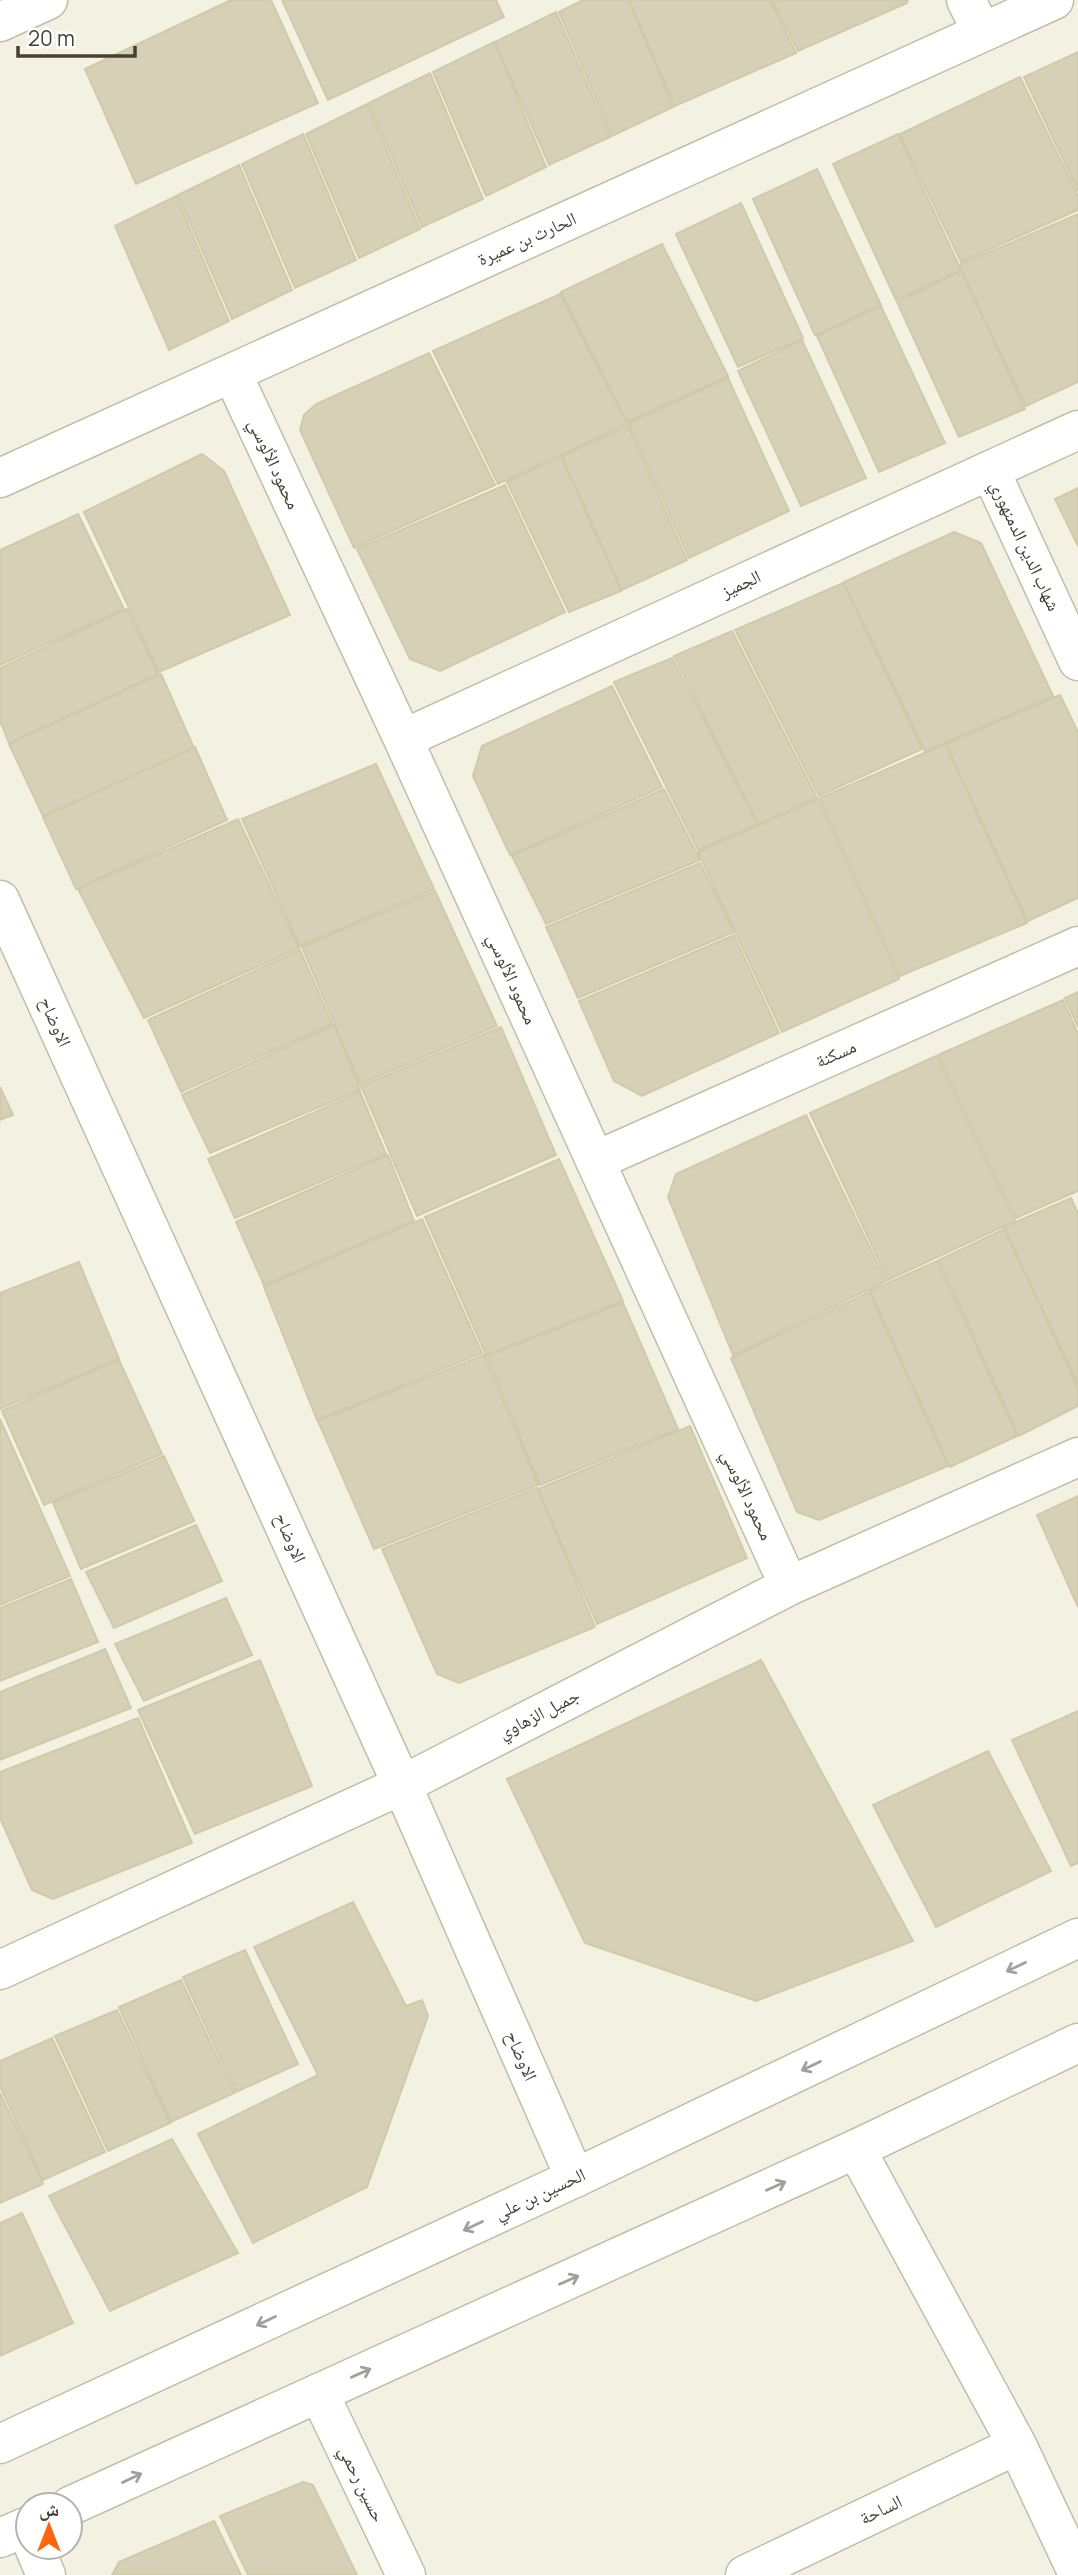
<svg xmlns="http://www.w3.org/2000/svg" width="1078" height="2575" viewBox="0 0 1078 2575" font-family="Manrope,'Noto Naskh Arabic',sans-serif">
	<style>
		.building { fill: #d5d0b6; stroke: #d1caa8; stroke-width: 2 }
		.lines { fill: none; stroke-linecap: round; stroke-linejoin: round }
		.minor-casing { stroke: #c2bea6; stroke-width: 41 }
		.tertiary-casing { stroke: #c2bea6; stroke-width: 41 }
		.minor { stroke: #fff; stroke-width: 38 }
		.tertiary { stroke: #fff; stroke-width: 38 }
		.oneway { stroke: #a2a098 }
		.labels { text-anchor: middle; stroke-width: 6; stroke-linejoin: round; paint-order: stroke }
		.street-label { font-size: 18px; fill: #454132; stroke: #fff }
	</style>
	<rect width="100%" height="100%" fill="#f3f1e1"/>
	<path class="building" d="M231,0H271L318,103L136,184L85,69Z
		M282,0H496L504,17L328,100Z
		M583,0H628L673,107L612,136L559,12Z
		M629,0H770L796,53L675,106Z
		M772,0H908L907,3L798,51Z
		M556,12L610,137L549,165L495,42Z
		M494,42L546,167L486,196L433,72Z
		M1078,52V191L1024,77Z
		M430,73L483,199L422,227L369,103Z
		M1020,77L1078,196V210L961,262L900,134Z
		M367,104L420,229L359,258L306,134Z
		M303,134L356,260L295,288L242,164Z
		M898,134L961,270L896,300L833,164Z
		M239,165L292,290L232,319L178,195Z
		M817,169L881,305L815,335L753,199Z
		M176,196L229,321L169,350L115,226Z
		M741,203L803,338L738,367L676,234Z
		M1078,214V382L1026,406L959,265Z
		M662,244L728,376L627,422L561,292Z
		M961,271L1025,409L959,437L897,302Z
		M560,294L627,424L498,484L433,351Z
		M881,306L945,443L879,472L817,336Z
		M802,340L866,478L801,506L738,371Z
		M429,353L495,485L354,548L300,430L304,415L316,404Z
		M728,378L789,511L689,558L629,423Z
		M628,426L687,560L622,590L562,456Z
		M202,454L224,471L290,615L159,672L84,512Z
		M561,457L621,591L569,612L507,482Z
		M505,485L565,612L440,671L410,659L357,549Z
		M1078,488V546L1055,499Z
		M78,514L124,609L0,665V550Z
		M954,532L981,543L1053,696L925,751L844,582Z
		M843,583L922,749L819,796L735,630Z
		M127,609L158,674L9,743L0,721V668Z
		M732,631L817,798L758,824L674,656Z
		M672,658L757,824L698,850L614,682Z
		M161,674L194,748L43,816L9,744Z
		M612,686L662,787L510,855L473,776L482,746Z
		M1060,695L1078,732V898L1028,921L946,744Z
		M945,744L1027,923L900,976L820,798Z
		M195,747L227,820L76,889L43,817Z
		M376,764L434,889L300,946L242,819Z
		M664,789L700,860L546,924L512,856Z
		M818,799L899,979L782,1032L698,852Z
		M238,819L299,948L144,1018L78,889Z
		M700,863L734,932L578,998L546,927Z
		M435,891L497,1026L360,1084L302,947Z
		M734,935L779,1033L642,1096L614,1081L579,1001Z
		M300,950L332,1024L181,1092L148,1020Z
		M1078,992V1027L1065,998Z
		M1063,1000L1078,1034V1191L1016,1218L938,1055Z
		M334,1025L360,1090L210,1153L182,1095Z
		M501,1027L556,1155L417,1216L361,1086Z
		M936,1056L1015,1221L888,1280L810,1113Z
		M0,1087L13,1115L0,1120Z
		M360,1092L386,1154L235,1218L208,1159Z
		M806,1115L886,1281L733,1355L668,1197L676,1174Z
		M388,1155L414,1221L264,1285L236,1222Z
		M559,1159L623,1301L486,1355L425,1217Z
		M1071,1198L1078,1213V1384L1004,1227Z
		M422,1219L482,1353L317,1420L264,1287Z
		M1004,1229L1078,1388V1406L1019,1436L939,1260Z
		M937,1261L1017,1436L950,1467L870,1291Z
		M79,1262L119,1359L0,1409V1293Z
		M869,1292L948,1466L819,1520L797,1512L731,1358Z
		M623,1303L678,1429L540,1485L487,1356Z
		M484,1355L538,1485L374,1549L318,1421Z
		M119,1360L162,1454L44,1505L2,1411Z
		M0,1419L70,1576L0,1605Z
		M690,1426L747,1558L597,1624L538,1489Z
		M164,1456L194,1521L81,1569L53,1503Z
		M537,1488L595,1627L459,1683L437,1674L382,1549Z
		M1078,1496V1607L1037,1515Z
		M196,1525L222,1581L114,1628L86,1572Z
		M71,1579L98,1642L0,1681V1608Z
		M226,1598L252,1655L144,1701L115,1644Z
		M105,1649L131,1708L0,1760V1692Z
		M260,1660L312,1786L195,1834L138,1710Z
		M761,1660L913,1941L756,2001L585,1943L507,1779Z
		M1078,1711V1863L1071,1866L1012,1740Z
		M138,1718L192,1843L53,1899L32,1890L0,1818V1772Z
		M988,1751L1051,1871L936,1927L873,1805Z
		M353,1902L406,2006L422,2000L428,2016L367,2187L253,2243L198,2134L318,2075L254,1947Z
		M245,1950L298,2064L236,2092L183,1977Z
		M181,1980L234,2093L171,2122L119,2007Z
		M117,2010L170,2123L108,2151L55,2036Z
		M52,2038L105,2152L43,2180L0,2086V2061Z
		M0,2093L43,2184L0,2203Z
		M172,2139L238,2253L110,2311L49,2196Z
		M22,2213L73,2323L0,2356V2223Z
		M303,2482L313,2485L357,2575H248L220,2516Z
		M214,2521L241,2575H112L119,2562Z"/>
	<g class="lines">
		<g class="minor-casing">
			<path id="minor" d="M966,0L982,32
				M0,22L48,0
				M232,373L403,739L789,1586
				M990,470L1078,661
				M0,478L1054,0
				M403,739L1078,430
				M0,900L402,1785L575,2178
				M595,1161L1078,946
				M0,1970L402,1785L789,1586L1078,1457
				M856,2149L1017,2445L1078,2574
				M319,2393L406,2575
				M34,2547L46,2575
				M745,2575L1017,2445"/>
		</g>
		<g class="tertiary-casing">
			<path id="tertiary" d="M0,2444L575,2178L1078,1938
				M70,2506L856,2149L1078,2043
				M0,2538L28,2526"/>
		</g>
		<use href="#minor" class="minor"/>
		<use href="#tertiary" class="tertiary"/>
	</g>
	<defs><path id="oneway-shaft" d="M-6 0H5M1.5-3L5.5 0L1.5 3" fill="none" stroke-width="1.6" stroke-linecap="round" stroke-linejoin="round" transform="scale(1.75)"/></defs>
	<g class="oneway">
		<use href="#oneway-shaft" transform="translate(1016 1967) rotate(154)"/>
		<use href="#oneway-shaft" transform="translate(811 2066) rotate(154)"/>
		<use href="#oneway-shaft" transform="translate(776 2186) rotate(-24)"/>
		<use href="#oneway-shaft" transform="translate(473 2226) rotate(155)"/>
		<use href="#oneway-shaft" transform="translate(569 2280) rotate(-24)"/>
		<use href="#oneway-shaft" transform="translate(266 2321) rotate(155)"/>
		<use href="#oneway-shaft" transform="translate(361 2373) rotate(-24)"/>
		<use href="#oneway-shaft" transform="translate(132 2478) rotate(-25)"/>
	</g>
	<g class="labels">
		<g class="street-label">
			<text transform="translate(527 239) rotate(-24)" y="6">الحارث بن عميرة</text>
			<text transform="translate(274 464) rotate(65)" y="6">محمود الألوسي</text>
			<text transform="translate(1025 546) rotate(65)" y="6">شهاب الدين الدمنهوري</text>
			<text transform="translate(741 584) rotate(-25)" y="6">الجميز</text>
			<text transform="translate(512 979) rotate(66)" y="6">محمود الألوسي</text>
			<text transform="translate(55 1022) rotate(66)" y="6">الاوضاح</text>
			<text transform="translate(836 1054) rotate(-24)" y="6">مسكنة</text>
			<text transform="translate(747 1495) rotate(65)" y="6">محمود الألوسي</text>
			<text transform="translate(290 1538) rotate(66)" y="6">الاوضاح</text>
			<text transform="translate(539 1714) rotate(-27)" y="6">جميل الزهاوي</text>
			<text transform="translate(521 2056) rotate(66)" y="6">الاوضاح</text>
			<text transform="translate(540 2194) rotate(-25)" y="6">الحسين بن علي</text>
			<text transform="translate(362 2484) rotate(64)" y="6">حسين رحمي</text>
			<text transform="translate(881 2510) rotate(-26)" y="6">الساحة</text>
		</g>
	</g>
	<g transform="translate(49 2526)"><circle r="33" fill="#ffffff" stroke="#b5b3ad" stroke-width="2"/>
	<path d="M0-5L12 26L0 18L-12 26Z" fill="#ff650c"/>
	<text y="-10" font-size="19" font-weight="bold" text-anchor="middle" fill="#454132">ش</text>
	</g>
	<path d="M18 46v10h117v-10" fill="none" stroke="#454132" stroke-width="3.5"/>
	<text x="28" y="46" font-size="21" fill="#454132" stroke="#ffffff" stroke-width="5" paint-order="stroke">20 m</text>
</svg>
